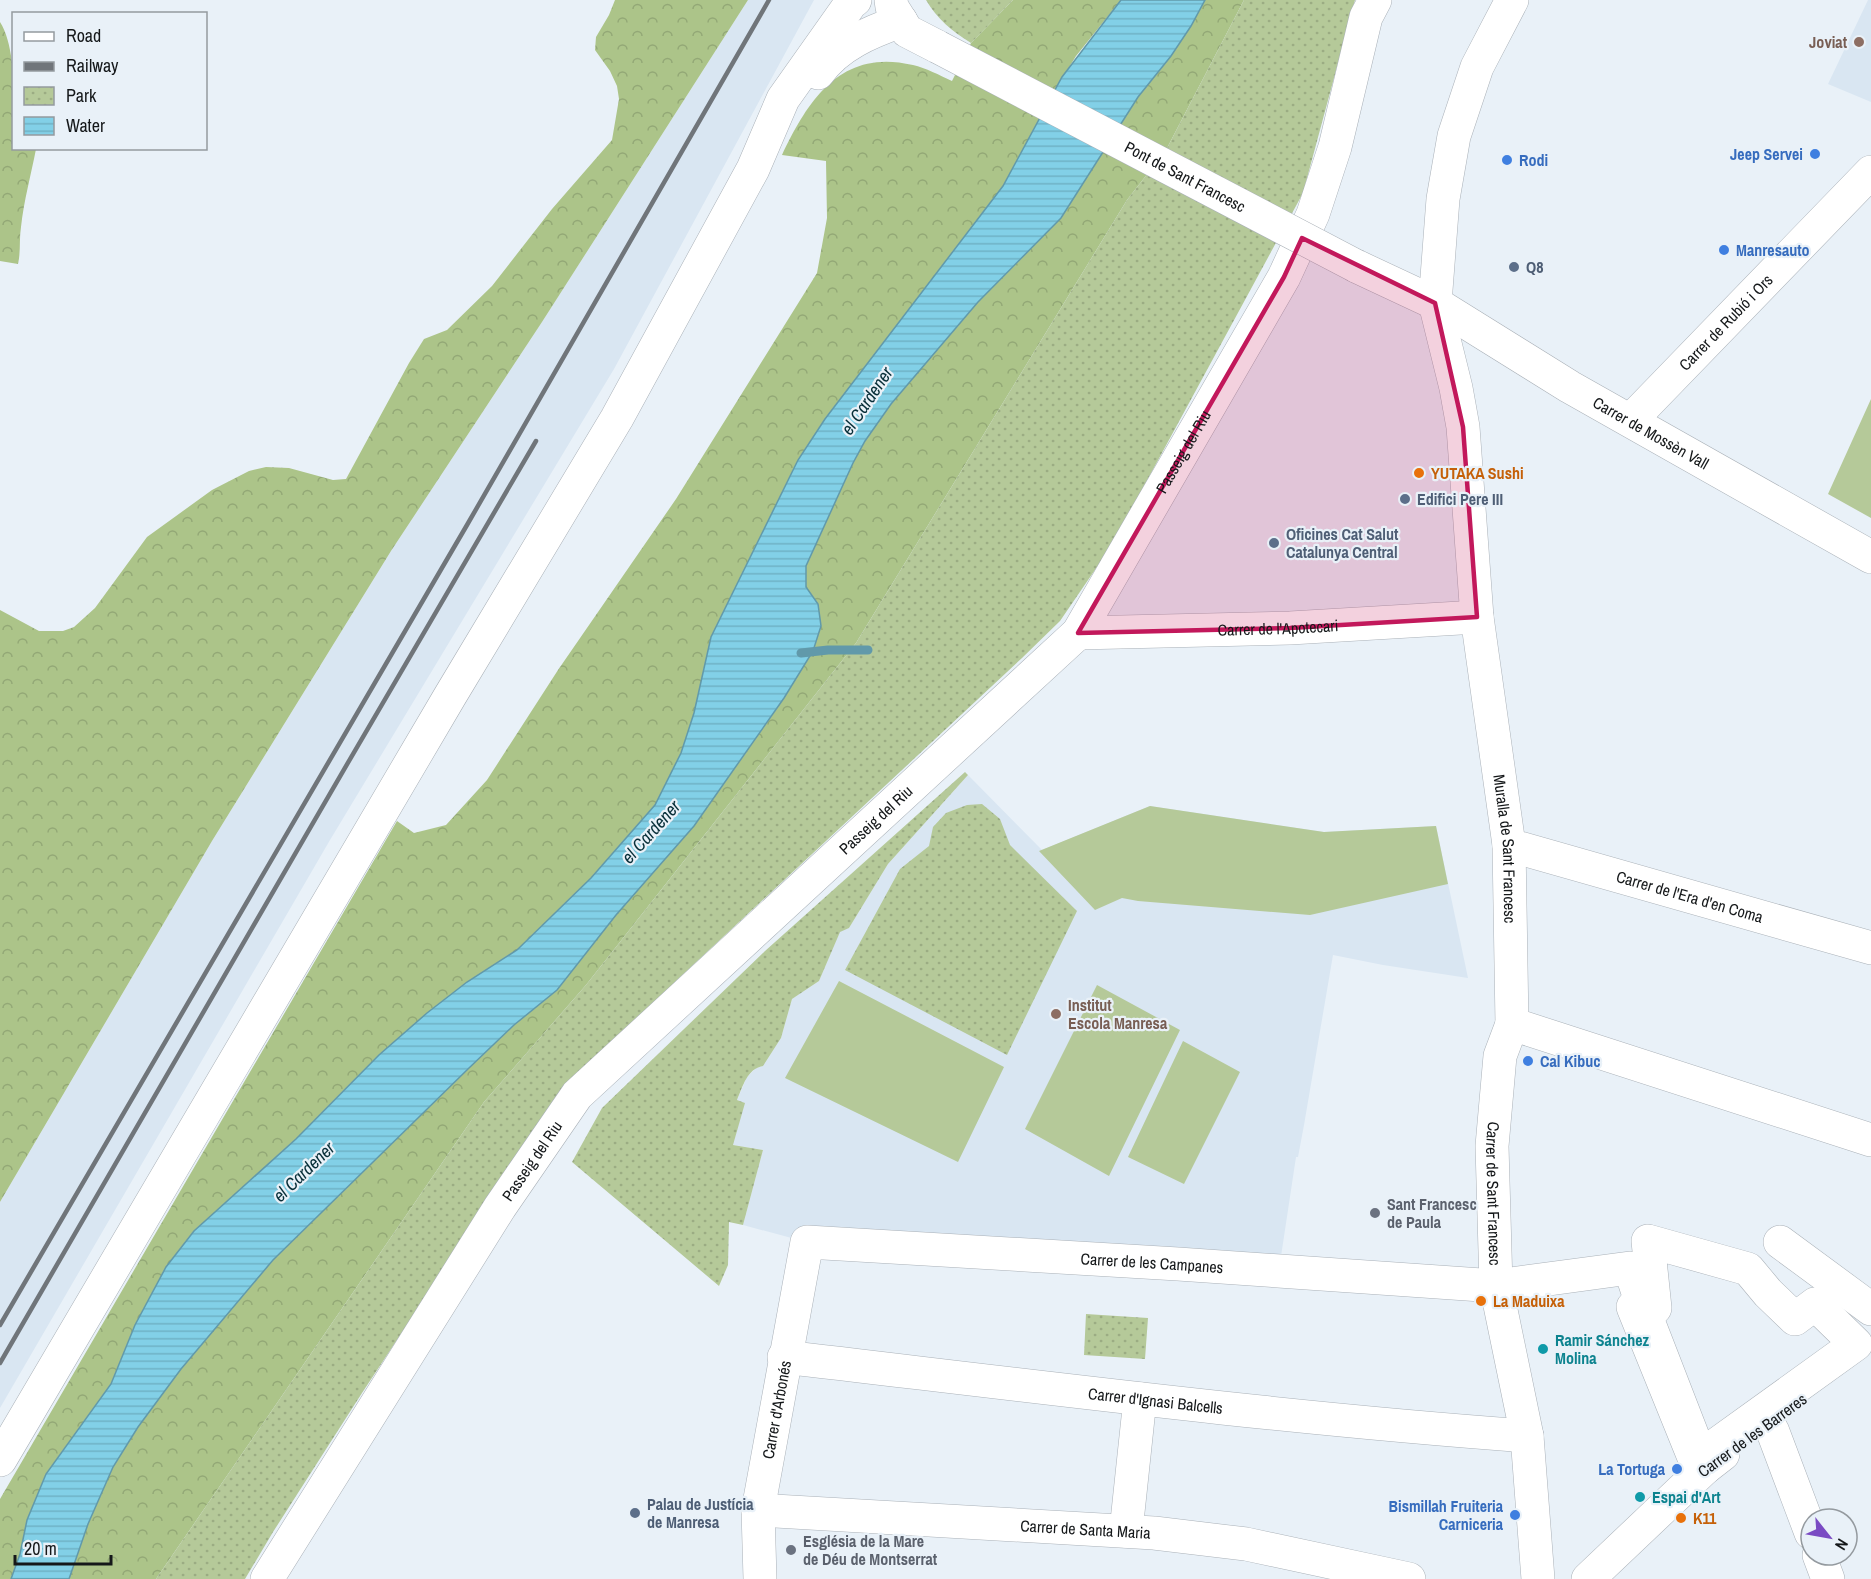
<svg xmlns="http://www.w3.org/2000/svg" width="1871" height="1579" viewBox="0 0 1871 1579" font-family="'Archivo Narrow',sans-serif">
	<style>
		.built { fill: #d9e6f2 }
		.grass { fill: #b5c999 }
		.forest { fill: url(#forest-crowns) }
		.park { fill: url(#park-dots) }
		.water { fill: url(#water-rules); stroke: #6199aa; stroke-width: 1.5 }
		.lines { fill: none; stroke-linecap: round; stroke-linejoin: round }
		.stream { stroke: #6199aa; stroke-width: 9 }
		.street-casing { stroke: #aab1b8; stroke-width: 34 }
		.secondary-casing { stroke: #aab1b8; stroke-width: 34 }
		.street { stroke: #fff; stroke-width: 33 }
		.secondary { stroke: #fff; stroke-width: 33 }
		.rail { stroke: #70757a; stroke-width: 4.5 }
		.secondary-bridge-casing { stroke: #aab1b8; stroke-width: 34; stroke-linecap: butt }
		.secondary-bridge { stroke: #fff; stroke-width: 33 }
		.marked { fill: #c2185b; fill-opacity: 0.2; stroke: #c2185b; stroke-width: 4.5; stroke-linejoin: round }
		.education-dot { fill: #8d6e63; stroke: #e9f1f8; stroke-width: 2 }
		.shop-dot { fill: #3f7fe0; stroke: #e9f1f8; stroke-width: 2 }
		.service-dot { fill: #5c6f8a; stroke: #e9f1f8; stroke-width: 2 }
		.food-dot { fill: #e8710a; stroke: #e9f1f8; stroke-width: 2 }
		.worship-dot { fill: #6b7280; stroke: #e9f1f8; stroke-width: 2 }
		.culture-dot { fill: #0f9aa8; stroke: #e9f1f8; stroke-width: 2 }
		.labels { text-anchor: middle; stroke-width: 4.5; stroke-linejoin: round; paint-order: stroke }
		.education-label { font-size: 16px; font-weight: bold; fill: #785e54; stroke: #e9f1f8; text-anchor: end }
		.shop-label { font-size: 16px; font-weight: bold; fill: #366cbe; stroke: #e9f1f8; text-anchor: end }
		.street-label { font-size: 16px; fill: #15181a; stroke: #e9f1f8 }
		.service-label { font-size: 16px; font-weight: bold; fill: #4e5e75; stroke: #e9f1f8; text-anchor: start }
		.food-label { font-size: 16px; font-weight: bold; fill: #c56008; stroke: #e9f1f8; text-anchor: start }
		.worship-label { font-size: 16px; font-weight: bold; fill: #5b616d; stroke: #e9f1f8; text-anchor: start }
		.culture-label { font-size: 16px; font-weight: bold; fill: #0d838f; stroke: #e9f1f8; text-anchor: start }
		.water-label { font-size: 18px; font-style: italic; fill: #082f39; stroke: #e9f1f8 }
	</style>
	<defs>
		<pattern id="forest-crowns" width="20" height="18" patternUnits="userSpaceOnUse" patternTransform="scale(1.5)"><rect width="20" height="18" fill="#acc489"/><path d="M2 6a3 3 0 1 1 6 0M12 15a3 3 0 1 1 6 0" fill="none" stroke="#93a876"/></pattern>
		<pattern id="park-dots" width="8" height="8" patternUnits="userSpaceOnUse" patternTransform="scale(1.5)"><rect width="8" height="8" fill="#b5c999"/><path d="M2 2h.1M6 6h.1" fill="none" stroke="#9bac83" stroke-width="1.8" stroke-linecap="round"/></pattern>
		<pattern id="water-rules" width="6" height="5" patternUnits="userSpaceOnUse" patternTransform="scale(1.5)"><rect width="6" height="5" fill="#82d0e7"/><path d="M0 2.5h6" fill="none" stroke="#6fb2c6"/></pattern>
	</defs>
	<rect width="100%" height="100%" fill="#e9f1f8"/>
	<path class="built" d="M748,0H814L614,369L330,840L0,1408V1202L212,841L391,551L542,322Z
		M1868,0H1871V102L1828,84Z
		M968,775L1042,850L1150,806L1324,832L1436,826L1468,978L1383,965L1333,955L1304,1125L1298,1157H1296L1280,1263L803,1225L799,1240L743,1225L763,1150L733,1145L744,1103L737,1100L747,1077L756,1068L763,1066L781,1038L792,999L819,981L840,931L849,928L888,864Z"/>
	<path class="grass" d="M1871,399V518L1828,494Z
		M1150,806L1324,832L1436,826L1448,884L1310,915L1138,901L1122,898L1095,910L1039,851Z
		M839,981L1004,1067L958,1162L785,1078Z
		M1097,985L1180,1030L1109,1176L1025,1129Z
		M1183,1041L1240,1072L1184,1184L1128,1157Z"/>
	<path class="forest" d="M615,0H748L542,322L391,551L212,841L0,1202V610L39,631H63L74,627L95,608L147,537L212,490L249,471L266,467L289,468L333,480L346,479L409,363L424,339L447,330L492,286L552,209L612,140L619,99L617,86L610,71L595,50L596,37L609,15Z
		M1013,0H1121L1076,56L1051,97L1003,186L825,419L798,460L711,637L694,713L681,753L655,805L591,878L517,950L467,982L379,1055L296,1139L194,1231L166,1267L135,1325L111,1384L46,1474L27,1520L20,1554L11,1579H0V1499L397,821L414,833L446,825L487,780L558,670L676,499L817,273L827,218L826,161L782,155C809,98 842,48 913,65C926,68 939,75 952,81L971,43Z
		M1205,0H1244L1166,150L1127,200L856,643L586,985L484,1102L156,1579H69L88,1524L113,1467L138,1427L181,1369L273,1260L469,1068L514,1025L557,990L616,915L694,826L784,698L818,604L806,587V566L853,463L865,441L891,404L978,302L1061,218L1138,97L1171,56L1191,26Z
		M0,22C18,50 14,114 14,148L36,149C31,175 24,200 21,227C19,239 21,251 18,264L0,261Z"/>
	<path class="park" d="M926,0H1013L971,43C952,31 937,19 926,0Z
		M1244,0H1355L1303,193L1112,545L1060,621L1022,658L677,980L583,1072L474,1223L362,1393L273,1532L245,1579H156L484,1102L586,985L856,643L1127,200L1166,150Z
		M965,772L968,775L888,864L849,928L840,932L819,981L792,999L781,1038L763,1066C747,1069 743,1086 737,1100L745,1103L733,1145L763,1150L743,1225L729,1222L728,1265L719,1286L572,1162L602,1108L765,951Z
		M982,804L1000,819L1010,845L1077,911L1007,1055L845,970L900,869L929,846L933,827L946,813L967,805Z
		M1086,1314L1148,1318L1145,1359L1084,1355Z"/>
	<path class="water" d="M1121,0H1205L1191,26L1171,56L1138,97L1061,218L978,302L891,404L865,441L853,463L806,566V587L818,604L821,626L813,651L784,698L694,826L616,915L557,990L514,1025L469,1068L273,1260L181,1369L138,1427L113,1467L88,1524L69,1579H11L20,1554L27,1520L46,1474L111,1384L135,1325L166,1267L194,1231L296,1139L379,1055L427,1013L467,982L517,950L591,878L655,805L681,753L694,713L711,637L798,460L825,419L1003,186L1062,77Z"/>
	<g class="lines">
		<path class="stream" d="M801,653L828,650H868"/>
		<g class="street-casing">
			<g id="street">
				<path id="s1" d="M1435,303L1570,387L1871,557"/>
				<path id="s2" d="M1631,420L1871,172"/>
				<path id="s3" d="M1078,633L1290,628L1477,617"/>
				<path id="s4" d="M1509,845L1871,948"/>
				<path id="s5" d="M1512,1024L1500,1056L1492,1146L1496,1286L1527,1436L1538,1579"/>
				<path d="M1648,1241L1748,1269L1768,1293L1795,1319L1815,1304L1856,1344L1695,1460L1633,1307L1655,1308Z"/>
				<path d="M1780,1242L1871,1309"/>
				<path id="s6" d="M784,1357C1032,1386 1279,1418 1527,1436"/>
				<path d="M1767,1421L1773,1432L1811,1533"/>
				<path id="s7" d="M758,1510L1154,1533L1246,1544L1409,1579"/>
				<path d="M1126,1531L1140,1399"/>
				<path d="M1819,1555L1828,1579"/>
				<path id="s8" d="M760,1579L758,1510L807,1242L1178,1264L1496,1286L1630,1268L1643,1308L1705,1468"/>
				<path d="M1588,1579L1705,1468L1723,1454"/>
			</g>
		</g>
		<g class="secondary-casing">
			<g id="secondary">
				<path d="M891,0L892,7L907,31L938,47"/>
				<path id="s9" d="M1512,0L1477,67L1454,136L1443,199L1435,303L1456,388L1463,427L1477,617L1509,845L1512,1024L1871,1140"/>
				<path d="M818,73C838,45 870,32 901,21"/>
				<path d="M1356,266L1435,303"/>
				<path d="M0,1460L450,696L617,418L753,169L783,99L851,3L855,0"/>
				<path id="s10" d="M267,1579L500,1207L577,1095L1078,633L1284,277L1313,214L1335,147L1366,17L1375,0"/>
			</g>
		</g>
		<use href="#street" class="street"/>
		<use href="#secondary" class="secondary"/>
		<path class="rail" d="M0,1325L467,525L769,0
			M0,1363C180,1056 355,747 536,441"/>
		<g class="secondary-bridge-casing">
			<g id="secondary-bridge">
				<path id="s11" d="M938,47L1356,266"/>
			</g>
		</g>
		<use href="#secondary-bridge" class="secondary-bridge"/>
	</g>
	<path class="marked" d="M1302,238L1435,303L1463,427L1477,617L1290,628L1078,633L1284,277Z"/>
	<g class="education-dot">
		<circle cx="1859" cy="42" r="6"/>
		<circle cx="1056" cy="1014" r="6"/>
	</g>
	<g class="shop-dot">
		<circle cx="1815" cy="154" r="6"/>
		<circle cx="1507" cy="160" r="6"/>
		<circle cx="1724" cy="250" r="6"/>
		<circle cx="1528" cy="1061" r="6"/>
		<circle cx="1677" cy="1469" r="6"/>
		<circle cx="1515" cy="1515" r="6"/>
	</g>
	<g class="service-dot">
		<circle cx="1514" cy="267" r="6"/>
		<circle cx="1405" cy="499" r="6"/>
		<circle cx="1274" cy="543" r="6"/>
		<circle cx="635" cy="1513" r="6"/>
	</g>
	<g class="food-dot">
		<circle cx="1419" cy="473" r="6"/>
		<circle cx="1481" cy="1301" r="6"/>
		<circle cx="1681" cy="1518" r="6"/>
	</g>
	<g class="worship-dot">
		<circle cx="1375" cy="1213" r="6"/>
		<circle cx="791" cy="1550" r="6"/>
	</g>
	<g class="culture-dot">
		<circle cx="1543" cy="1349" r="6"/>
		<circle cx="1640" cy="1497" r="6"/>
	</g>
	<g class="labels">
		<g class="education-label">
			<text x="1847" y="48">Joviat</text>
			<text x="1068" y="1011" text-anchor="start">Institut<tspan x="1068" dy="18">Escola Manresa</tspan></text>
		</g>
		<g class="shop-label">
			<text x="1803" y="160">Jeep Servei</text>
			<text x="1519" y="166" text-anchor="start">Rodi</text>
			<text x="1736" y="256" text-anchor="start">Manresauto</text>
			<text x="1540" y="1067" text-anchor="start">Cal Kibuc</text>
			<text x="1665" y="1475">La Tortuga</text>
			<text x="1503" y="1512">Bismillah Fruiteria<tspan x="1503" dy="18">Carniceria</tspan></text>
		</g>
		<g class="street-label">
			<text dy="6" stroke="none"><textPath href="#s11" startOffset="279">Pont de Sant Francesc</textPath></text>
			<text dy="6" stroke="none"><textPath href="#s2" startOffset="136">Carrer de Rubió i Ors</textPath></text>
			<text dy="6" stroke="none"><textPath href="#s1" startOffset="252">Carrer de Mossèn Vall</textPath></text>
			<text dy="6" stroke="none"><textPath href="#s10" startOffset="1466">Passeig del Riu</textPath></text>
			<text dy="6" stroke="none"><textPath href="#s3" startOffset="200">Carrer de l'Apotecari</textPath></text>
			<text dy="6" stroke="none"><textPath href="#s10" startOffset="981">Passeig del Riu</textPath></text>
			<text dy="6" stroke="none"><textPath href="#s9" startOffset="868">Muralla de Sant Francesc</textPath></text>
			<text dy="6" stroke="none"><textPath href="#s4" startOffset="188">Carrer de l'Era d'en Coma</textPath></text>
			<text dy="6" stroke="none"><textPath href="#s10" startOffset="495">Passeig del Riu</textPath></text>
			<text dy="6" stroke="none"><textPath href="#s5" startOffset="172">Carrer de Sant Francesc</textPath></text>
			<text dy="6" stroke="none"><textPath href="#s8" startOffset="687">Carrer de les Campanes</textPath></text>
			<text dy="6" stroke="none"><textPath href="#s6" startOffset="374">Carrer d'Ignasi Balcells</textPath></text>
			<text dy="6" stroke="none"><textPath href="#s8" startOffset="171">Carrer d'Arbonés</textPath></text>
			<text transform="translate(1752 1435) rotate(-36)" y="6">Carrer de les Barreres</text>
			<text dy="6" stroke="none"><textPath href="#s7" startOffset="328">Carrer de Santa Maria</textPath></text>
		</g>
		<g class="service-label">
			<text x="1526" y="273">Q8</text>
			<text x="1417" y="505">Edifici Pere III</text>
			<text x="1286" y="540">Oficines Cat Salut<tspan x="1286" dy="18">Catalunya Central</tspan></text>
			<text x="647" y="1510">Palau de Justícia<tspan x="647" dy="18">de Manresa</tspan></text>
		</g>
		<g class="food-label">
			<text x="1431" y="479">YUTAKA Sushi</text>
			<text x="1493" y="1307">La Maduixa</text>
			<text x="1693" y="1524">K11</text>
		</g>
		<g class="worship-label">
			<text x="1387" y="1210">Sant Francesc<tspan x="1387" dy="18">de Paula</tspan></text>
			<text x="803" y="1547">Església de la Mare<tspan x="803" dy="18">de Déu de Montserrat</tspan></text>
		</g>
		<g class="culture-label">
			<text x="1555" y="1346">Ramir Sánchez<tspan x="1555" dy="18">Molina</tspan></text>
			<text x="1652" y="1503">Espai d'Art</text>
		</g>
		<g class="water-label">
			<text transform="translate(867 401) rotate(-56)" y="6">el Cardener</text>
			<text transform="translate(651 832) rotate(-48)" y="6">el Cardener</text>
			<text transform="translate(304 1172) rotate(-44)" y="6">el Cardener</text>
		</g>
	</g>
	<rect x="12" y="12" width="195" height="138" fill="#e9f1f8" stroke="#949a9f" stroke-width="1.5"/>
	<rect x="24" y="32" width="30" height="9" fill="#ffffff" stroke="#949a9f" stroke-width="1.5"/>
	<text x="66" y="42" font-size="18" fill="#15181a">Road</text>
	<rect x="24" y="62" width="30" height="9" fill="#70757a" stroke="#949a9f" stroke-width="1.5"/>
	<text x="66" y="72" font-size="18" fill="#15181a">Railway</text>
	<rect x="24" y="87" width="30" height="18" fill="url(#park-dots)" stroke="#949a9f" stroke-width="1.5"/>
	<text x="66" y="102" font-size="18" fill="#15181a">Park</text>
	<rect x="24" y="117" width="30" height="18" fill="url(#water-rules)" stroke="#949a9f" stroke-width="1.5"/>
	<text x="66" y="132" font-size="18" fill="#15181a">Water</text>
	<g transform="translate(1829 1537) rotate(121)"><circle r="28" fill="#e9f1f8" stroke="#949a9f" stroke-width="1.5"/>
	<path d="M0-4.5L10 22L0 15L-10 22Z" fill="#7a4bc3"/>
	<text y="-9" font-size="16" font-weight="bold" text-anchor="middle" fill="#15181a">N</text>
	</g>
	<path d="M15 1555v9h96v-9" fill="none" stroke="#15181a" stroke-width="3"/>
	<text x="24" y="1555" font-size="18" fill="#15181a" stroke="#e9f1f8" stroke-width="4.5" paint-order="stroke">20 m</text>
</svg>
